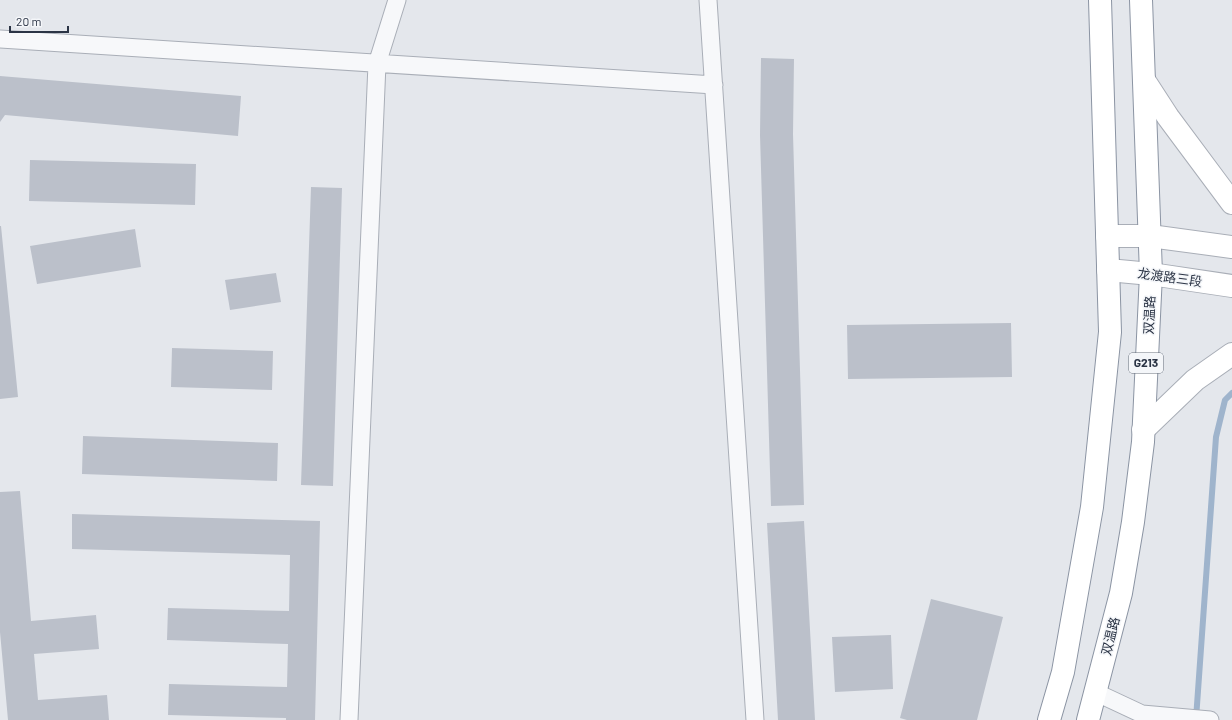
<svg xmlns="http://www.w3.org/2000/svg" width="1232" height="720" viewBox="0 0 1232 720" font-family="Barlow,'Noto Sans SC',sans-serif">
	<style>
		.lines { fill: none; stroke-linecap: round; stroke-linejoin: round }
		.stream { stroke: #9fb4cc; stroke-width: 6 }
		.building { fill: #bbc0ca }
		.street-casing { stroke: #a9aeb7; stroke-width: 19 }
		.secondary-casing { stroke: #a9aeb7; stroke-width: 24 }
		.highway-casing { stroke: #8b94a3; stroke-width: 24 }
		.street { stroke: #f7f8fa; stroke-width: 17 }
		.secondary { stroke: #fff; stroke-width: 22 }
		.highway { stroke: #fff; stroke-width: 22 }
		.labels { text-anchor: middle; stroke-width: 3; stroke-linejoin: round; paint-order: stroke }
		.shield { fill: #f4f6f9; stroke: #676e7b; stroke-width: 1 }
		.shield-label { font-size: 12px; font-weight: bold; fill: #2b3445 }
		.street-label { font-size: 13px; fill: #2b3445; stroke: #f4f6f9 }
	</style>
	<rect width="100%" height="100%" fill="#e4e7ec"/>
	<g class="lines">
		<path class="stream" d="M1196,719L1216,437L1225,400L1232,393"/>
	</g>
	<path class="building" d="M761,58L794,59L793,134L804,505L771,506L760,135Z
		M0,76L241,96L238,136L5,115L0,122Z
		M30,160L196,164L195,205L29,201Z
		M311,187L342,188L333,486L301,485Z
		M0,226H1L18,397L0,399Z
		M135,229L141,267L37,284L30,246Z
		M276,273L281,302L230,310L225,280Z
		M1011,323L1012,377L848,379L847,325Z
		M172,348L273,351L272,390L171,387Z
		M83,436L278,443L277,481L82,474Z
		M20,491L31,621L96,615L99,649L34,654L38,700L107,695L109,720H8L0,632V492Z
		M72,514L320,521L315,720H286V718L168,715L169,684L287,687L288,644L167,640L168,608L289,611L290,555L72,549Z
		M804,521L815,720H778L767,523Z
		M931,599L1003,617L977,720H907L900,718Z
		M891,635L893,689L835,692L832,637Z"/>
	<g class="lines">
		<g class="street-casing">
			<path id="street" d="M708,0L755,720
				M0,39L714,85
				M1095,692L1142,714L1144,720
				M1142,714L1210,720
				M349,720L377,64L397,0"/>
		</g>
		<g class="secondary-casing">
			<path id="secondary" d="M1144,80L1168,117L1232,203
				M1107,236H1150L1232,247
				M1108,270L1151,274L1232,286
				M1143,430L1195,380L1232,354"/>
		</g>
		<g class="highway-casing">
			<path id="highway" d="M1049,720L1063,672L1092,507L1110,332L1100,0
				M1088,720L1121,593L1133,522L1143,442L1151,274L1141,0"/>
		</g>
		<use href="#street" class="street"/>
		<use href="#secondary" class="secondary"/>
		<use href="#highway" class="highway"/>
	</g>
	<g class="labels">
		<rect class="shield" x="1129" y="353" width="34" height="20" rx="3"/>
		<g class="shield-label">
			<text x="1146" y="367">G213</text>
		</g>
		<g class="street-label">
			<text transform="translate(1170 277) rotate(8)" y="5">龙渡路三段</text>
			<text transform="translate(1149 315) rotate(-87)" y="5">双温路</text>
			<text transform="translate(1110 636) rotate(-76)" y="5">双温路</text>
		</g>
	</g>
	<path d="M10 26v6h58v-6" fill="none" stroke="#2b3445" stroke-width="2"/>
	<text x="16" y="26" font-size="12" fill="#2b3445" stroke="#f4f6f9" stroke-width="3" paint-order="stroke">20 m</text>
</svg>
